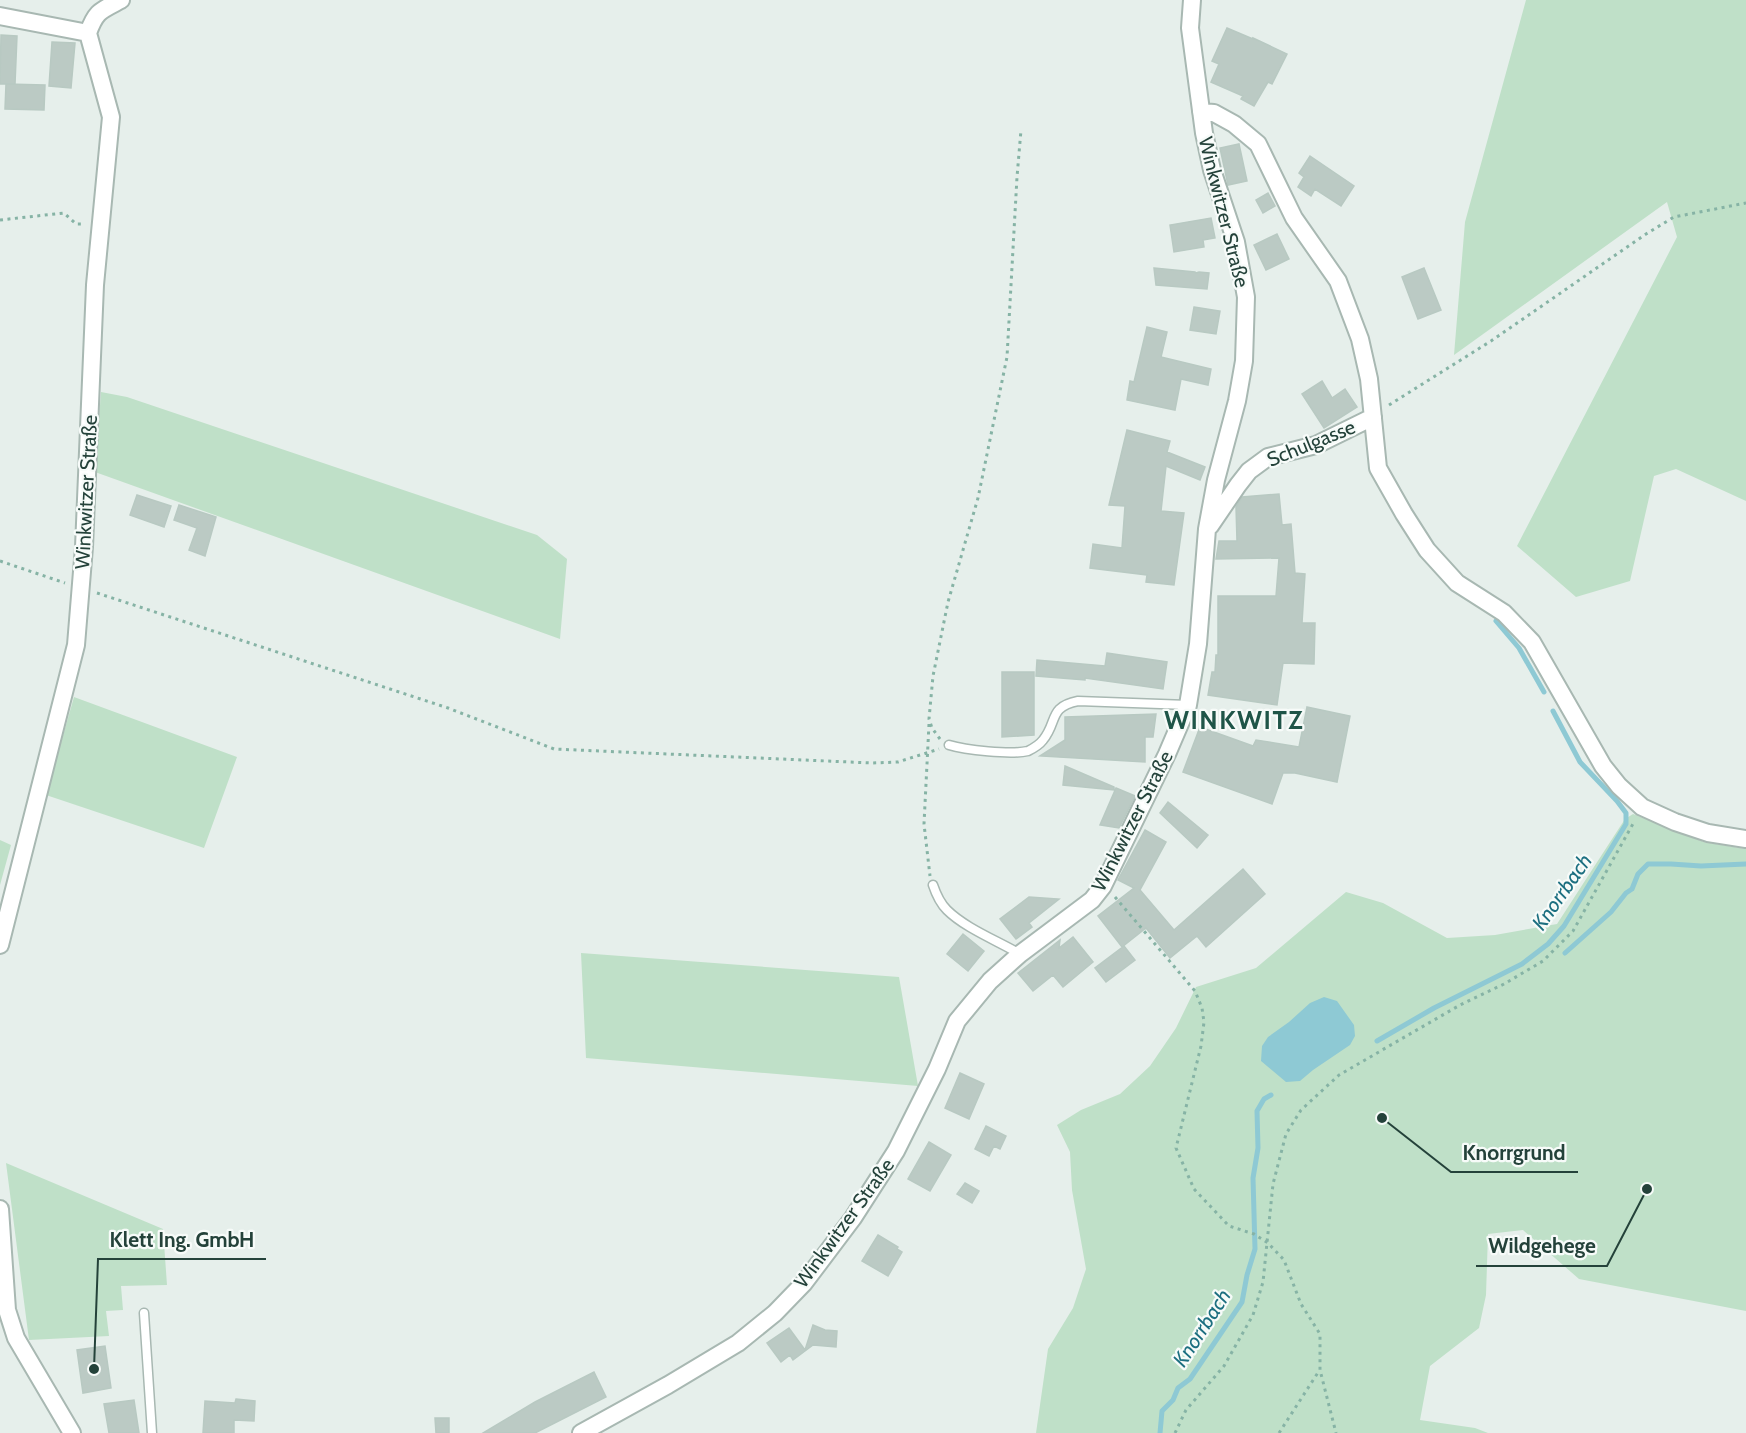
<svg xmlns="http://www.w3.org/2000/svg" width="1746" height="1433" viewBox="0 0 1746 1433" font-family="Cabin,sans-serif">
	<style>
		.green { fill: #bfe0c8 }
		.water { fill: #8ec9d4 }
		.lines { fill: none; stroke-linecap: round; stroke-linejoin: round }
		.stream { stroke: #8ec9d4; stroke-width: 5 }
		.building { fill: #bbcac4; stroke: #b8c9c2; stroke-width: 1.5 }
		.service-casing { stroke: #a8b8b2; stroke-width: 11 }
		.minor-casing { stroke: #a8b8b2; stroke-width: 20 }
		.path { stroke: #86b3a5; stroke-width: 3; stroke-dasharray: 3 4.5; stroke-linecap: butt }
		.service { stroke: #fff; stroke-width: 8 }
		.minor { stroke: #fff; stroke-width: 16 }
		.labels { text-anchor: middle; stroke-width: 4.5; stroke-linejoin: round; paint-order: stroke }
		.street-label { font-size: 20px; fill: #24423a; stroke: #f7fbf9 }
		.water-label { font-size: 21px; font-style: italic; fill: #1c6f80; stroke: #f7fbf9 }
		.district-label { font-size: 26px; font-weight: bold; letter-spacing: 1.5px; fill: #1f5548; stroke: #f7fbf9 }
		.leader { fill: none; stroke: #24423a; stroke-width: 2 }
		.callout-dot { fill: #24423a; stroke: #f7fbf9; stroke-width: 2 }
		.callout-label { font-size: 21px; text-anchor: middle; font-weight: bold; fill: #24423a; stroke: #f7fbf9; stroke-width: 4.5; stroke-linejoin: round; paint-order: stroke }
	</style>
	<rect width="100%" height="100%" fill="#e6efeb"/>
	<path class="green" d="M1526,0H1746V501L1676,469L1654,476L1630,581L1576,597L1517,546L1677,237L1667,202L1454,355L1465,222Z
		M101,392L127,397L537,535L567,559L560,639L95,472Z
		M74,697L237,757L204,848L46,795Z
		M1633,814L1704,842L1746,849V1311L1579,1279L1523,1230L1488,1234L1486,1295L1479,1328L1430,1366L1420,1420L1475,1428L1488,1433H1036L1048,1349L1073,1308L1086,1269L1072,1190L1070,1152L1057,1125L1081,1110L1120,1094L1150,1066L1176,1028L1196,987L1256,968L1346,892L1383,903L1447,938L1495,935L1557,924L1625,819Z
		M0,840L11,845L0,885Z
		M581,953L899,977L918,1086L586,1058Z
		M6,1163L163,1229L167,1285L121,1286L123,1310L106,1311L109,1336L29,1340Z"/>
	<path class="water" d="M1324,997L1337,1001L1354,1025L1355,1036L1350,1045L1313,1070L1300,1081L1286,1082L1261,1061L1262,1046L1268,1037L1289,1022L1310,1003Z"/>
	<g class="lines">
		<path class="stream" d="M1496,621L1519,648L1544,692
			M1565,953L1611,912L1626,893L1632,889L1638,874L1648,864H1671L1701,866L1746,864
			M1377,1041L1434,1008L1522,964L1548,944L1564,926L1626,824V813L1617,801L1580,762L1553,711
			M1160,1433L1162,1411L1173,1400L1178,1388L1190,1379L1242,1302L1247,1275L1255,1249L1253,1178L1258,1148L1257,1111L1264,1099L1271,1095"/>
	</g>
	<path class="building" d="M1227,28L1253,39V38L1287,54L1272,84L1268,82L1254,106L1241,99L1243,96L1211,82L1219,64L1212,61Z
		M1,35L17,36L15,84H0Z
		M52,42L75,43L71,88L49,86Z
		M6,84L45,85L44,110L5,109Z
		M1239,144L1247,181L1228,185L1220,148Z
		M1310,156L1354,186L1341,206L1315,189L1311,196L1298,187L1304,177L1299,173Z
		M1268,193L1275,206L1263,213L1256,200Z
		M1211,218L1215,238L1203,240L1204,247L1174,252L1170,225Z
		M1277,234L1289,259L1266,270L1254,245Z
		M1154,268L1195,272L1196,273L1199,272L1209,273L1207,289L1156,285Z
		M1424,268L1441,310L1418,319L1402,277Z
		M1194,307L1220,311L1216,334L1190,330Z
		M1147,327L1167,332L1161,357L1211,369L1208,385L1181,379L1175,410L1127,400L1130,381L1134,382Z
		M1322,381L1332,398L1345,389L1357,407L1324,428L1302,394Z
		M1127,430L1170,441L1167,452L1205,467L1200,480L1166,466L1161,511L1184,513L1174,585L1146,582L1147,575L1090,568L1093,544L1122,548L1125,506L1109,505Z
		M1279,494L1282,525L1291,524L1295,573L1305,574L1302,623H1315L1314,664L1283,663L1277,705L1208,695L1212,672H1215L1216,655H1218V596H1276L1279,558L1216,559L1219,541H1237L1236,507L1242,497Z
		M137,495L171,506L164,527L130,515Z
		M179,505L216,517L205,556L189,550L197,528L174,520Z
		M1107,653L1167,662L1163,689L1085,678V680L1036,676L1037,660L1105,666Z
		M1002,672H1034V735L1002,737Z
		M1307,707L1350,716L1337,782L1295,773H1283L1272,804L1183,772L1200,727L1253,746L1256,740L1299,747Z
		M1156,714L1153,737H1145V762L1040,756L1065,740V717Z
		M1065,766L1114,787V790L1063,785Z
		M1116,788L1135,796L1119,828L1100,825Z
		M1168,802L1208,835L1197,848L1160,813Z
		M1145,830L1166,842L1140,890L1174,930L1243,869L1265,894L1206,947L1197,936L1170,958L1146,928L1122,947L1098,916L1134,888L1118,880Z
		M1029,897L1059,899L1029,923L1032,927L1016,939L1000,919Z
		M963,934L984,951L968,971L947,954Z
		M1073,937L1093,962L1063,987L1053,975L1033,991L1018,973L1060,940L1059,948Z
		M1124,946L1135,960L1106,982L1095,968Z
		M960,1073L984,1084L969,1119L945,1108Z
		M986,1126L1006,1136L1000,1149L994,1146L989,1156L975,1149Z
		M929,1142L951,1155L930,1191L908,1179Z
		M965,1183L979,1191L972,1203L957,1194Z
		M878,1235L898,1247L897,1249L902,1252L888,1276L862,1261Z
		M813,1325L825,1330L837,1331L836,1347L813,1345L793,1360L790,1355L781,1362L767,1343L789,1328L805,1350Z
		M105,1346L111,1388L83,1393L77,1350Z
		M594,1372L606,1397L535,1433H483L535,1402Z
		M236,1399L255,1401L254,1421L234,1420V1433H203L205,1401L235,1403Z
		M134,1400L139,1433H109L104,1404Z
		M435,1418H449V1433H436Z"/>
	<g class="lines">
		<g class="service-casing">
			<path id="service" d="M949,745C965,750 1011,755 1028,751C1032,749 1040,744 1043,740C1058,722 1048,707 1078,701L1188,705
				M933,885C936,894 940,903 947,910C965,928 998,941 1020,954
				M144,1313L152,1433"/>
		</g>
		<g class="minor-casing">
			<path id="minor" d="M0,16L88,33
				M88,33C96,11 100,11 121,0
				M1201,112L1214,113L1234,124L1258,144L1294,218L1338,281L1360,339L1369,379L1378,468L1404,514L1427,550L1457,583L1504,613L1532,642L1603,766L1619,786L1642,807L1675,822L1708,833L1746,839
				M1210,526L1238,485L1249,471L1268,457L1316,445L1373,417
				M0,945L76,645L84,547L95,285L111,117L88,33
				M0,1209L7,1310L16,1338L72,1433
				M581,1433L668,1385L738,1343L775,1313L804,1283L853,1218L896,1151L937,1069L957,1021L990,981L1020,954L1092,900L1103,886L1167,754L1188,705L1198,644L1207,529L1216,480L1237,401L1244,361L1246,297L1236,242L1212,170L1204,133L1190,28L1192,0"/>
		</g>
		<path class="path" d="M0,220L64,213L76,224H84
			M1389,405L1491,341L1646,234L1674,217L1746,203
			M0,561L65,583
			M97,593L448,708L554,749L872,763L898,762L939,749
			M929,724L924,824L930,876
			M940,739L932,728L929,719L933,676L948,602L978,498L1007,357L1017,177L1021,130
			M1115,897L1195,991L1202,1008L1204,1022L1201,1046L1176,1148L1194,1189L1229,1226L1254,1234L1268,1243L1284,1260L1301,1304L1320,1334V1370L1336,1433
			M1175,1433L1186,1410L1224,1366L1253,1315L1263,1282L1273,1184L1286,1134L1301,1110L1339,1075L1460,1005L1504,984L1543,961L1573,931L1634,822
			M1279,1433L1319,1371"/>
		<use href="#service" class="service"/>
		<use href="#minor" class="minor"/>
	</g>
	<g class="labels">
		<g class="street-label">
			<text transform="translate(1224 212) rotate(76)" y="7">Winkwitzer Straße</text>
			<text transform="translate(1311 443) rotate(-22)" y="7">Schulgasse</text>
			<text transform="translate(86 492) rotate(-87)" y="7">Winkwitzer Straße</text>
			<text transform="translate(1132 821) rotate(-63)" y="7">Winkwitzer Straße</text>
			<text transform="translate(844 1223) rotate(-54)" y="7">Winkwitzer Straße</text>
		</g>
		<g class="water-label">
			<text transform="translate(1562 892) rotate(-55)" y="7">Knorrbach</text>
			<text transform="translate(1202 1328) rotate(-57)" y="7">Knorrbach</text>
		</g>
		<g class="district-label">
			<text x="1234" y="729">WINKWITZ</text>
		</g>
	</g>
	<path class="leader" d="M1382 1118L1451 1172H1578M94 1369L98 1259H266M1647 1189L1607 1266H1476"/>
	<g class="callout-dot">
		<circle cx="1382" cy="1118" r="6"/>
		<circle cx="94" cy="1369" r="6"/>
		<circle cx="1647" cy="1189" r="6"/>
	</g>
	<g class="callout-label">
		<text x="1514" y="1160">Knorrgrund</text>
		<text x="182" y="1247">Klett Ing. GmbH</text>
		<text x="1542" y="1253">Wildgehege</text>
	</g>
</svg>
